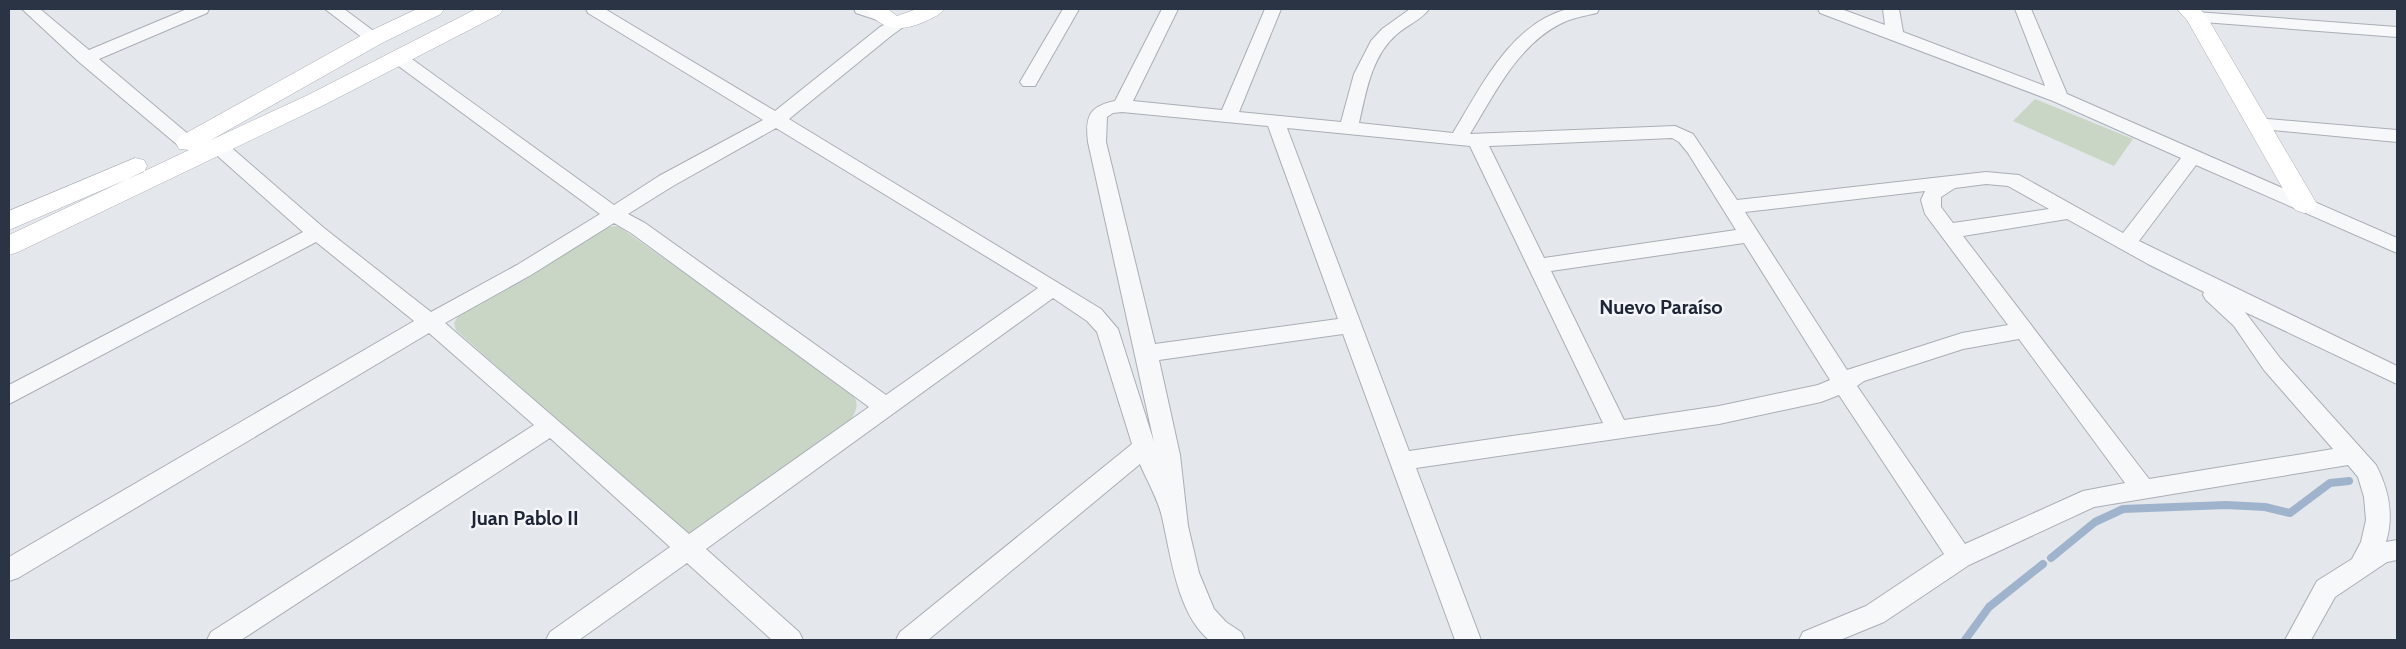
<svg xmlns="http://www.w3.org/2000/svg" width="2406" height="649" viewBox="0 0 2406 649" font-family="Cabin,sans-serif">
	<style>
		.green { fill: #c9d6c5 }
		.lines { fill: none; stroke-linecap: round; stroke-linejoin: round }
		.stream { stroke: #9fb4cc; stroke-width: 8 }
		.street-casing { stroke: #a9aeb7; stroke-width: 2 }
		.secondary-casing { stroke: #a9aeb7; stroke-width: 1 }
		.street { fill: #f7f8fa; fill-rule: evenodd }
		.secondary { fill: #fff; fill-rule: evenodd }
		.labels { text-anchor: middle; stroke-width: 5; stroke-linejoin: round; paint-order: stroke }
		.neighbourhood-label { font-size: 20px; font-weight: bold; fill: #1d2536; stroke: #f4f6f9 }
	</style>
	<rect width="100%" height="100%" fill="#e4e7ec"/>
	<path class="green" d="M2035,99L2133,139L2114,166L2013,121Z
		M618,226L849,390C858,400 859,406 852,418L711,527L690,534L677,527L456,330L454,323L462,310L606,227Z"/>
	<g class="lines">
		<path class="stream" d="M2051,558L2095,522L2123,509L2226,505L2265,507L2290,513L2330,483L2349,481
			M1965,640L1989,607L2043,564"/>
		<g class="street-casing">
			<path id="street" d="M22,9H40L89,50L187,9H209L207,13L99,59L194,139L196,143L194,147L187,149L180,147L79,62Z
				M325,9H344L383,38L380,42H368Z
				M586,9H605L775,111L880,27L895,19H907L909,23L892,35L789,119L1101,309L1118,329L1154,442L1088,142C1085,117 1089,106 1115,101L1162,9H1178L1133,101L1222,110L1265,9H1281L1239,112L1341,122L1354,74L1371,41L1382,29L1410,9H1429C1423,19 1405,26 1396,35C1371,57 1366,93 1359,123L1453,133C1481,87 1511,23 1568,9C1578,7 1589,9 1599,9L1597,13C1584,16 1571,18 1560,24C1517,46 1494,95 1470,134L1675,126L1693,134L1737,200L1986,172L2019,175L2123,233L2181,158L2053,101L1820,13L1818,9H1841L1885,25L1883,9H1899L1903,32L2045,86L2015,9H2031L2067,94L2397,238V253L2196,165L2139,241L2397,366V384L2245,312L2280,358L2376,465C2389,490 2394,515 2386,542L2397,540V560L2387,562L2335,597L2311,640H2285L2317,581L2352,559L2361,542L2366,520L2364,497L2358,477L2348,465L2094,507L1969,565L1884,622L1840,640H1799L1803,632L1866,606L1944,554L1839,395L1821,402L1719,424L1416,468L1481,640H1455L1343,334L1159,360L1180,455L1188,526L1199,573L1214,609L1226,622L1241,632L1245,640H1209C1177,613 1171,556 1162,517C1158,499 1147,481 1140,464L928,640H896L900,632L1132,444L1097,332L1087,321L1053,298L706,549L799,632L803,640H772L687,563L579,640H546L550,632L670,547L550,438L241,640H207L211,632L534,425L429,333L18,578L9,581V557L414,321L316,242L9,404V385L303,232L212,151L210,147L212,143L219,141L226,143L324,228L431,312L517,265L600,214L393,62L390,58L393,54H405L614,205L659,176L763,120L588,13ZM1122,112L1268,126L1338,319L1155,344L1106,142L1107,117L1113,113ZM776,128L1038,288L886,395L645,223L628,214L673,186ZM1287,128L1470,146L1603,423L1409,451ZM1672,138L1679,142L1688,153L1736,230L1544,258L1489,146ZM1986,184L2008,186L2049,209L1953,223L1941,207V197L1955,188ZM1925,191L1921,200L1925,214L2008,325L1962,333L1847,370L1745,212ZM2067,219L2148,264L2204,292L2203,295L2206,300L2234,326L2264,370L2333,449L2149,479L1963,236ZM614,223L631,233L869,407L689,534L445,323L531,275ZM1744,243L1830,380L1818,385L1719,406L1624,420L1551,271ZM2019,339L2125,483L2083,491L1965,544L1857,386L1864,381L1963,349Z
				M854,9C866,9 883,6 891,17L889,21L883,22L856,13Z
				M1063,9H1079L1035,86H1023L1020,82Z
				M2196,12L2397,27V37L2190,21L2188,17L2190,13Z
				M2257,118L2397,130V142L2251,128L2248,124L2251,120Z"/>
		</g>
		<g class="secondary-casing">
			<path id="secondary" d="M417,9H444L441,14L382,43L211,140L308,95L476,9H503L500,14L324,105L18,252L9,255V235L189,150L179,149L176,143L179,137L366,33Z
				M866,9H888L897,16L917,9H944C940,15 934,17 928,20C904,32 882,32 866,9Z
				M2177,9H2200L2207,17L2317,204L2313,210L2304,213L2295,210L2187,20Z
				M135,158L144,160L147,166L144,172L9,230V211Z"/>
		</g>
		<use href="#street" class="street"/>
		<use href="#secondary" class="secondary"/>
	</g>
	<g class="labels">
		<g class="neighbourhood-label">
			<text x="1661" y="314">Nuevo Paraíso</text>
			<text x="525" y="525">Juan Pablo II</text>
		</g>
	</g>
	<rect width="2406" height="649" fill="none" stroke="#2b3445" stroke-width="20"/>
</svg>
